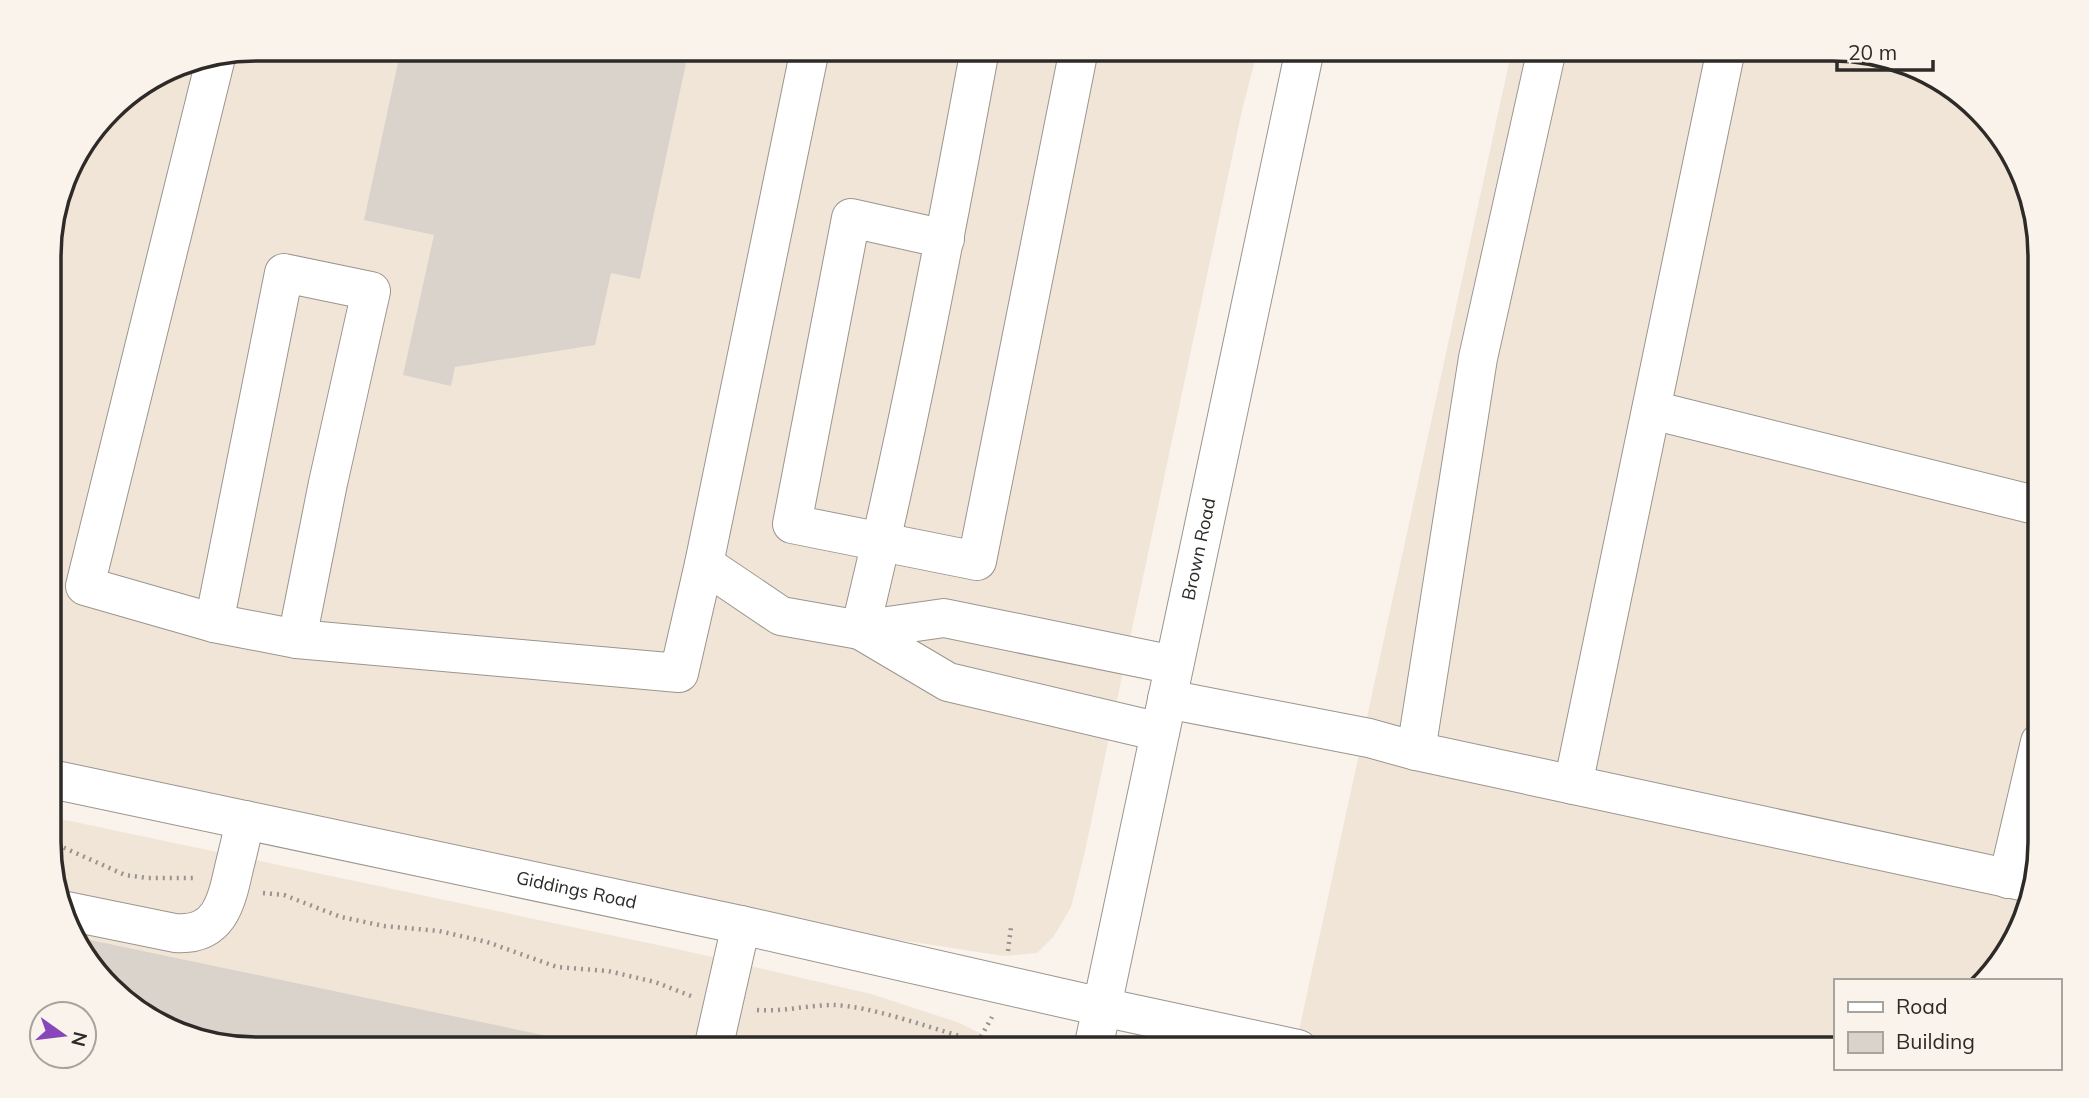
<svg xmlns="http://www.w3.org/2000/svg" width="2089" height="1098" viewBox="0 0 2089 1098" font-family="Mulish,sans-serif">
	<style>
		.built { fill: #f1e5d8 }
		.building { fill: #dad3cc }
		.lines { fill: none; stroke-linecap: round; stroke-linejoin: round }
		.minor-casing { stroke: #9b958e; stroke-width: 40 }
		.major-casing { stroke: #9b958e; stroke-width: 40 }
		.path { stroke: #98938e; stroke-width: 4.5; stroke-dasharray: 2 5; stroke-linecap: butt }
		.minor { stroke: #fff; stroke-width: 38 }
		.major { stroke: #fff; stroke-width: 38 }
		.labels { text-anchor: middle; stroke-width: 7; stroke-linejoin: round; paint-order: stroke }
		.street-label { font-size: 18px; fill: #2d2a27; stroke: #f9f3eb }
		.rim { fill: none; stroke: #2d2a27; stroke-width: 3.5 }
	</style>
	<rect width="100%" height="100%" fill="#f9f3eb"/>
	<path class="built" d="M256,49H1258L1242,110L1085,851L1071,907L1054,936L1037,953L1004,956L836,930L51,763L49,242L71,164L119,101L177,65Z
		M1512,49H1833L1925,71L2005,141L2038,230L2040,842L2018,934L1977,981H1835V1049H1295Z
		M51,817L686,951L871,994L957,1022L1013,1049H256L164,1027L84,957L51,869Z"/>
	<path class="building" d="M401,49H689L640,279L611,273L595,345L455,367L451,386L403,375L434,235L364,220Z
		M76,937L605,1048V1049H256L164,1027L84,957Z"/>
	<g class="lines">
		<g class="minor-casing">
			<g id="minor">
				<path d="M216,57L85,586L214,623L297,639L679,673L704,564L810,49"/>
				<path d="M945,239L851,218L792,524L977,561L1079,49"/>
				<path d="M1652,410L2039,506"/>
				<path d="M704,564L781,616L860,630C907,438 944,243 980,49"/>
				<path d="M214,623L284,273L371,291L328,483L297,639"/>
				<path d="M860,630L948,682L1160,732"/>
				<path d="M860,630L944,618L1174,665"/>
				<path d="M1167,699L1369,738L1416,751L2030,883"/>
				<path d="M1416,751L1478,358L1547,49"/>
				<path id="s1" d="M51,779L741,925L1102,1007L1298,1049"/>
				<path d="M1573,785L1726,49"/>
				<path d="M2008,879L2040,742"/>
				<path d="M67,911L175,933C219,936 226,904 234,868C238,852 242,836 245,820"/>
				<path d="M713,1049L741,925"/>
			</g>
		</g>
		<g class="major-casing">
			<g id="major">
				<path id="s2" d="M1093,1049L1305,49"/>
			</g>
		</g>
		<path class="path" d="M51,842L125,875L147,878H197
			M263,893L284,895L341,917L384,926L439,931L487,942L557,967L608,971L655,982L691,996
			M1008,951L1011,927
			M757,1010C783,1012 808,1005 833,1005C870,1006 924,1026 960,1036L974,1048
			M974,1049L992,1017"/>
		<use href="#minor" class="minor"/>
		<use href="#major" class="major"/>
	</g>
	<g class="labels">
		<g class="street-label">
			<text dy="6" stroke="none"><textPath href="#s2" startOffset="511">Brown Road</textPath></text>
			<text dy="6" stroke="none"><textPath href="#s1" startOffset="537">Giddings Road</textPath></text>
		</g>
	</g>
	<path d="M0 0H2089V1098H0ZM256 61H1833A195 195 0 0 1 2028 256V842A195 195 0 0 1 1833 1037H256A195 195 0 0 1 61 842V256A195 195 0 0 1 256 61Z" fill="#f9f3eb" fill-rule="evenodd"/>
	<path class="rim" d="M256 61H1833A195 195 0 0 1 2028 256V842A195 195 0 0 1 1833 1037H256A195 195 0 0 1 61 842V256A195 195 0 0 1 256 61Z"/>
	<rect x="1834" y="979" width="228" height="91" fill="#f9f3eb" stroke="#a7a39d" stroke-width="2"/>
	<rect x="1848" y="1002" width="35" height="10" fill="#ffffff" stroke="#a7a39d" stroke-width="2"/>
	<text x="1896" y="1014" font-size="21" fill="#2d2a27">Road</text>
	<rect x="1848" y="1032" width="35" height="21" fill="#dad3cc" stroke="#a7a39d" stroke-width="2"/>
	<text x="1896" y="1049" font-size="21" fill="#2d2a27">Building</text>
	<g transform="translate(63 1035) rotate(104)"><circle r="33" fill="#f9f3eb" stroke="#a7a39d" stroke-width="2"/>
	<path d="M0-5L12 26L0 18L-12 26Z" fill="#8846bb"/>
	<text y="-10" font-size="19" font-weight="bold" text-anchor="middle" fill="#2d2a27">N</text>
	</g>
	<path d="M1837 60v10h96v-10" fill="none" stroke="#2d2a27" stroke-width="3.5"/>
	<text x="1848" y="60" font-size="21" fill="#2d2a27" stroke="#f9f3eb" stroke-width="5" paint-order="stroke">20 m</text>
</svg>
